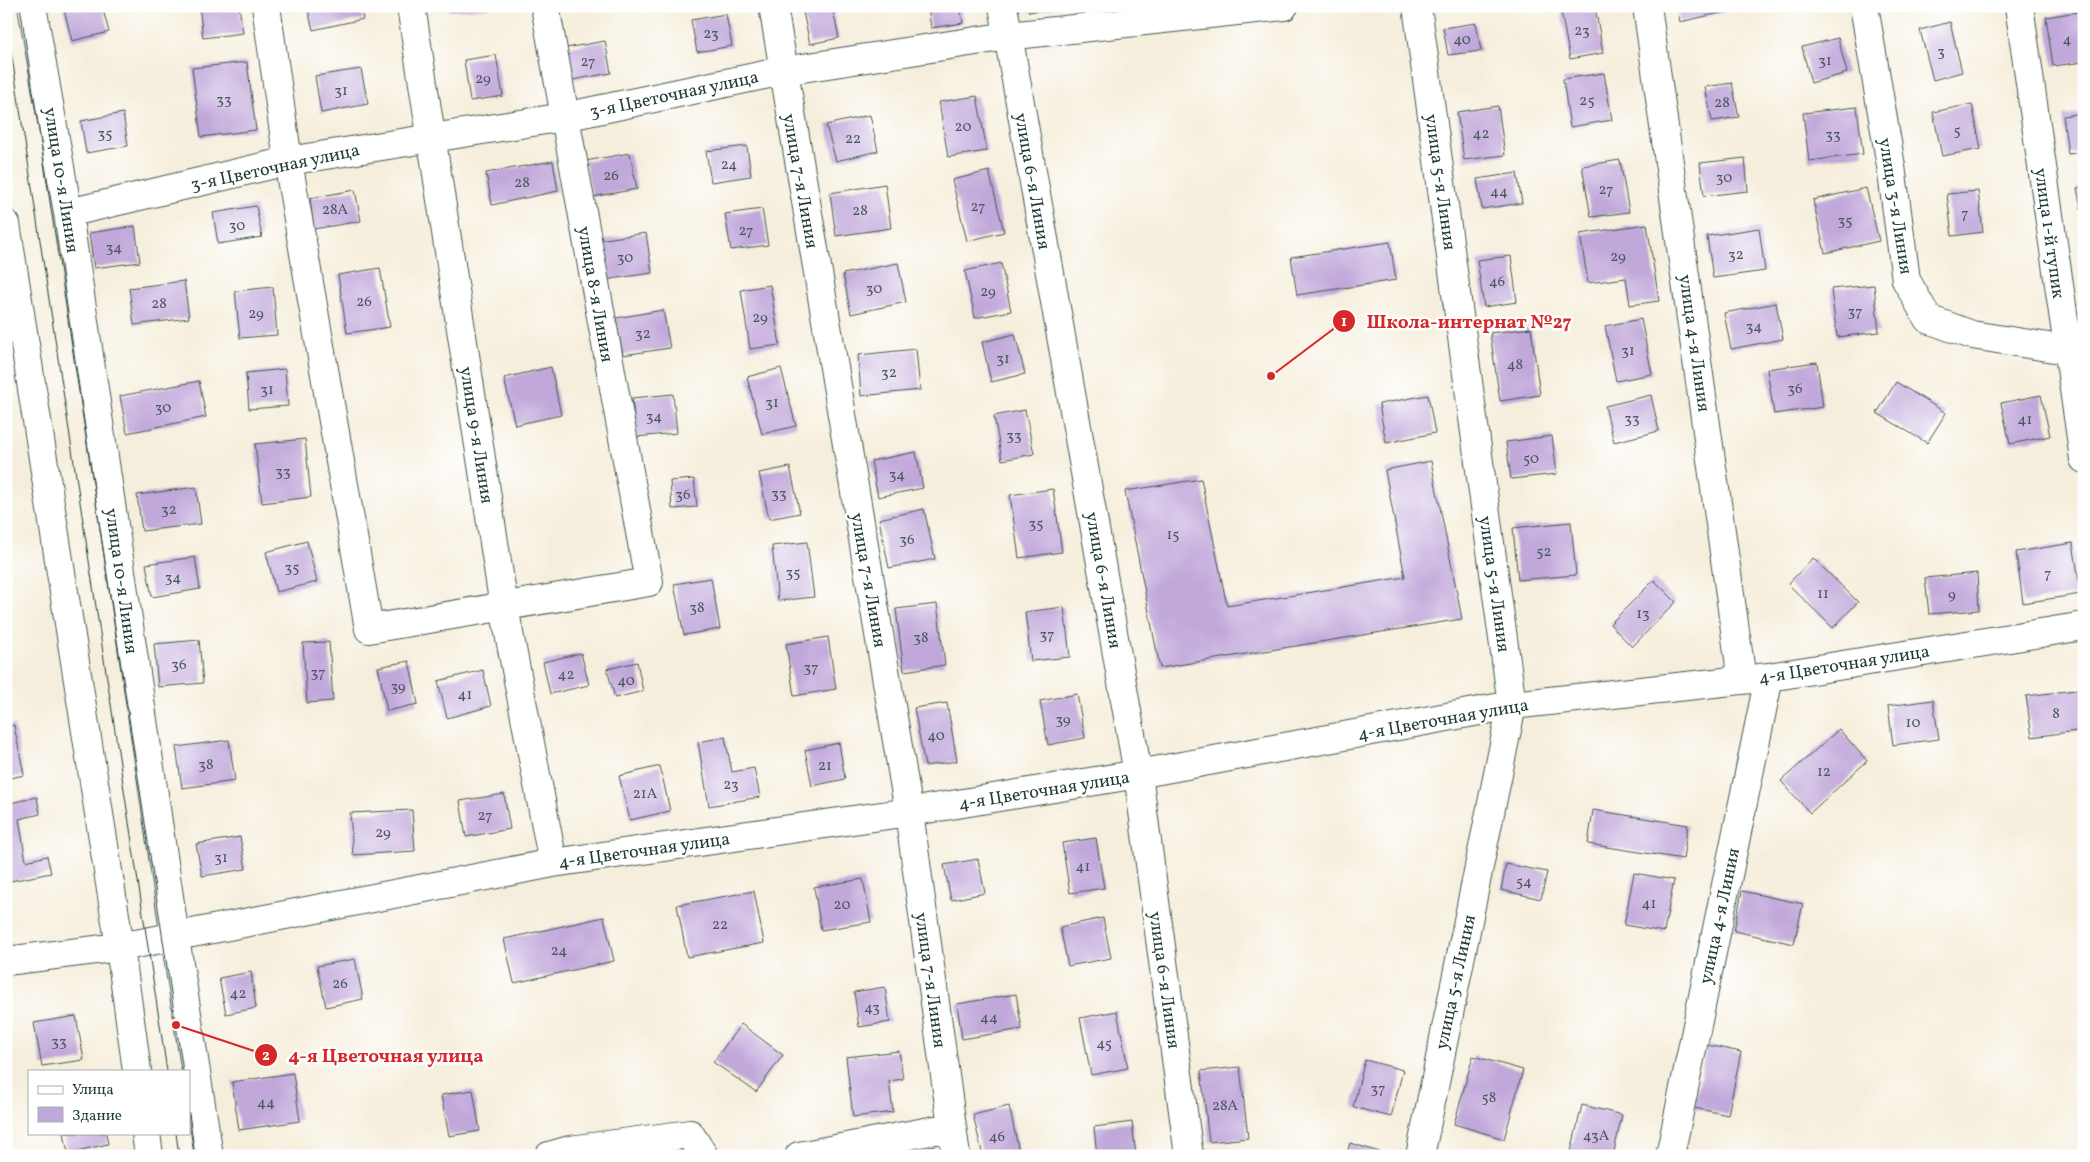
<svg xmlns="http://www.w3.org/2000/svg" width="2090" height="1162" viewBox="0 0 2090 1162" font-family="Vollkorn,serif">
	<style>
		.building { fill: #c1a8da }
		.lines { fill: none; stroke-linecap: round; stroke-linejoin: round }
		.minor-casing { stroke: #3f584d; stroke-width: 30 }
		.minor { stroke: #fff; stroke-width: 28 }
		.tram { stroke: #1f3d34; stroke-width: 1 }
		.labels { text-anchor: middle; stroke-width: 5; stroke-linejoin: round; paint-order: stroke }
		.number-label { font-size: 15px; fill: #48585e }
		.street-label { font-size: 18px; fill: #1f3d34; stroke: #fff }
		.leader { fill: none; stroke: #d62828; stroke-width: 2 }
		.callout-dot { fill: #d62828; stroke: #fff; stroke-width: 2 }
		.mark-label { font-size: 15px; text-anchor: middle; font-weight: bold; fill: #fff }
		.callout-label { font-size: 19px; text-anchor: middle; font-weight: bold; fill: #d62828; stroke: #fff; stroke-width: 5; stroke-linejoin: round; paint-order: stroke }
	</style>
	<rect width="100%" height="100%" fill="#fff"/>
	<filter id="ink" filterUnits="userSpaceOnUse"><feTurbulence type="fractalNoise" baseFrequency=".02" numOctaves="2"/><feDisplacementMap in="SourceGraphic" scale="10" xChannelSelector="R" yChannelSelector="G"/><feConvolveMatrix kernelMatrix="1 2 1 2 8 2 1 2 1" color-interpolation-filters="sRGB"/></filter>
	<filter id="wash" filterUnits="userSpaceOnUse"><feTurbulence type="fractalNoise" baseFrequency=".0096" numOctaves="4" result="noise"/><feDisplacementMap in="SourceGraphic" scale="20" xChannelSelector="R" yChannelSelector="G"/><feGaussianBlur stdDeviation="1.12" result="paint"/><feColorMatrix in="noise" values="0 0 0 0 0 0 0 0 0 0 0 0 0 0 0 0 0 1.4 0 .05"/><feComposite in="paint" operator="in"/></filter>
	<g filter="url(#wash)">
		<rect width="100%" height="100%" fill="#f6eedc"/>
		<g id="blocks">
			<path class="building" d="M63,6H102L109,32L72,41Z
				M199,6H239L243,33L203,38Z
				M307,6H360L363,19L313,30Z
				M448,6H490V8L448,11Z
				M832,6L839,38L810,44L802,7Z
				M928,6H960L963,23L931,28Z
				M1028,6H1062V7L1029,12Z
				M1560,6H1595L1603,53L1570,59Z
				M1677,6H1728L1729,11L1680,22Z
				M1793,6H1821V7L1793,11Z
				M2084,11V62L2053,66L2046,17Z
				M726,14L732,46L697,52L691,20Z
				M1950,22L1962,72L1933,80L1920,30Z
				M1476,23L1481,51L1448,55L1443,28Z
				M1838,38L1847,73L1811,83L1802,47Z
				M605,41L611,73L572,80L566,48Z
				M496,55L503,96L470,101L464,60Z
				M247,62L256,130L201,137L192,68Z
				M361,69L368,104L321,113L315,76Z
				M1604,73L1612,120L1570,127L1563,79Z
				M1732,83L1739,117L1712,121L1705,87Z
				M977,96L987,151L948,157L939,102Z
				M1972,104L1981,149L1942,156L1933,112Z
				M1498,106L1505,155L1464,160L1457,112Z
				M1857,107L1863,154L1809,161L1803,113Z
				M123,113L128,146L86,153L81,121Z
				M2084,113V152L2068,154L2063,116Z
				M870,115L878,151L836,161L826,125Z
				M747,146L751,176L711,182L706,151Z
				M630,153L637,189L592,197L585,161Z
				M1745,158L1748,191L1704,196L1700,163Z
				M1620,160L1629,212L1591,217L1582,166Z
				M553,161L558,191L492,205L486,173Z
				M989,171L1004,232L967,241L952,180Z
				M1517,173L1522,203L1482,209L1477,179Z
				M885,184L891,228L836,236L830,193Z
				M2084,186V218H2083L2077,188Z
				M1866,188L1879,241L1825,253L1813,200Z
				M355,190L361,221L314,229L310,198Z
				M1978,191L1983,232L1952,236L1947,194Z
				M256,206L262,237L218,244L213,213Z
				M762,209L768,245L731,250L725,214Z
				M1647,224L1659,301L1630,305L1626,278L1588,283L1580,234Z
				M135,226L140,262L94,268L89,233Z
				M1759,228L1765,271L1713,278L1707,236Z
				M646,233L652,273L604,280L598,240Z
				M1390,242L1396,280L1297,295L1291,257Z
				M1511,256L1517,302L1484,307L1477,260Z
				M898,263L906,302L851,314L843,274Z
				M1001,263L1011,311L975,318L965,271Z
				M380,268L390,327L347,333L338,275Z
				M184,281L189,318L134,325L129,288Z
				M770,285L780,345L750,349L741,290Z
				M1874,285L1879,332L1837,337L1831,289Z
				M273,287L277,335L240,338L235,291Z
				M1776,303L1783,339L1731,349L1724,313Z
				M663,310L670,348L623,355L616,318Z
				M1641,319L1652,374L1616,381L1605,326Z
				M1531,328L1540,395L1500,401L1490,333Z
				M1015,334L1025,374L991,382L982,342Z
				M916,349L920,390L861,396L858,355Z
				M1817,362L1823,407L1774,414L1767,369Z
				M551,367L561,415L515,425L504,378Z
				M781,368L796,426L762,434L747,377Z
				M285,369L288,406L249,409L246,373Z
				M199,381L206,417L127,433L120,396Z
				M1896,382L1946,413L1927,443L1877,413Z
				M673,394L677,433L636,437L632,398Z
				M1428,395L1435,433L1386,443L1379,404Z
				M1651,395L1659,431L1614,442L1605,406Z
				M2041,395L2050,436L2010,444L2001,403Z
				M1025,410L1034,454L1002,460L994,416Z
				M1552,436L1557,474L1511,479L1506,442Z
				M305,439L311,497L262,503L255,444Z
				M916,452L923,488L878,497L871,461Z
				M1431,461L1462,619L1160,668L1125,491L1201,479L1227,606L1405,577L1385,470Z
				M790,467L800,513L769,519L759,473Z
				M694,479L697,507L672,509L670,481Z
				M196,487L201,524L142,531L137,495Z
				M1053,489L1062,552L1019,558L1010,495Z
				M924,509L935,559L889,568L879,519Z
				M1571,522L1576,575L1518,580L1513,528Z
				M307,541L317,582L276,592L266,552Z
				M807,542L814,597L778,601L772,546Z
				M2073,543L2081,594L2023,603L2016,552Z
				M195,557L200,589L152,597L146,564Z
				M1813,558L1858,602L1833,628L1788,584Z
				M1977,573L1979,610L1929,614L1925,578Z
				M711,578L720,629L684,635L674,584Z
				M1654,580L1676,602L1632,647L1610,624Z
				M937,604L945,665L904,671L896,609Z
				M1064,607L1070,657L1031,661L1025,612Z
				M828,637L836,689L794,696L786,644Z
				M199,640L203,683L158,687L154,644Z
				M329,642L333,701L307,703L303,643Z
				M581,653L589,685L550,694L543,662Z
				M409,661L418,704L387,711L378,667Z
				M637,662L643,691L615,698L607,669Z
				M483,670L491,706L447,718L438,681Z
				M2084,689V730L2032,737L2026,696Z
				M1077,694L1085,738L1048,745L1040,701Z
				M1933,700L1939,739L1893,745L1888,706Z
				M947,703L957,761L925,766L914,708Z
				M14,725L24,775L6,779V727Z
				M1839,729L1867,761L1810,813L1781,781Z
				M725,737L732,772L754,768L760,797L709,806L698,742Z
				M229,740L235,781L182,788L176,747Z
				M839,743L845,779L812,786L805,750Z
				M660,766L670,811L630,820L619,776Z
				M504,794L510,829L466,837L460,801Z
				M37,797L40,814L19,819L26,861L47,856L51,873L6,882V804Z
				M412,810L415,851L353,855L350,813Z
				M1593,810L1688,825L1683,859L1588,844Z
				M240,837L246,869L202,876L196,844Z
				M1096,838L1104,888L1070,893L1062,843Z
				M978,859L985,893L951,900L944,865Z
				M1506,864L1547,872L1541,899L1501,890Z
				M1634,873L1674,880L1664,932L1624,925Z
				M863,879L871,922L821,930L814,887Z
				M754,891L764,943L687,957L677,905Z
				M1742,891L1803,904L1794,944L1734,931Z
				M604,917L614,961L514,983L504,939Z
				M1103,918L1111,958L1068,966L1060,927Z
				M355,959L363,999L326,1007L317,966Z
				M251,972L256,1008L226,1014L219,978Z
				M885,987L890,1022L859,1027L854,992Z
				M1016,994L1022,1029L962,1039L957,1004Z
				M1117,1011L1128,1068L1091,1075L1080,1018Z
				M76,1016L84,1060L42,1066L34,1023Z
				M741,1024L783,1055L756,1092L713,1062Z
				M1707,1045L1741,1052L1728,1115L1694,1108Z
				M899,1051L903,1079L889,1081L893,1112L853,1117L846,1057Z
				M1473,1056L1523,1070L1504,1139L1454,1124Z
				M1365,1060L1403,1070L1391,1117L1353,1107Z
				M1240,1067L1248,1138L1209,1142L1201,1071Z
				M293,1073L300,1121L239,1130L232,1082Z
				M473,1090L480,1131L449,1136L441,1095Z
				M1582,1105L1622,1115L1613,1156H1570Z
				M1009,1106L1020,1156H983L973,1115Z
				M1132,1122L1136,1156H1097L1094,1127Z
				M64,1133H106L108,1144L68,1153Z
				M1350,1143L1386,1154V1156H1346Z"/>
		</g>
	</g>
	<g filter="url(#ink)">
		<use href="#blocks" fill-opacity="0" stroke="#3f584d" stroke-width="1"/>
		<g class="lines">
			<g class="minor-casing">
				<path id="minor" d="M32,6L68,213L175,937L209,1156
					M266,6L288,161L369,629L649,582L545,6
					M411,6L504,607L553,863
					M773,6L909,812L956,1156
					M1003,6L1138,774L1189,1156
					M1417,6L1512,705L1420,1156
					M1647,6L1742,680
					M1864,6L1891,166L1906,280L1928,319L1972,335L2067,350L2084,351
					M2019,6L2084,459
					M68,213L288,161L564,117L783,71L1008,36L1284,6
					M6,224L120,947L137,1071
					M6,961L120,947L553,863L909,812L1138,774L1512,705L1769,677L2084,626
					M146,1133L149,1156
					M549,1156L570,1150L690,1134L704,1156
					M799,1156L951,1127
					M1670,1156L1769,677"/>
			</g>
			<use href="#minor" class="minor"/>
			<path class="tram" d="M20,6L183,1071
				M6,18L167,1071
				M189,1113L195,1156
				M176,1133L179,1156"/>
		</g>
	</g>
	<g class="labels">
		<g class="number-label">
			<text x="1582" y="35">23</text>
			<text x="711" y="38">23</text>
			<text x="1462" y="44">40</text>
			<text x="2067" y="44">4</text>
			<text x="1941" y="56">3</text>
			<text x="1825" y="65">31</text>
			<text x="588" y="66">27</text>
			<text x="483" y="83">29</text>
			<text x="341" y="95">31</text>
			<text x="224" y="104">33</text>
			<text x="1587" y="105">25</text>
			<text x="1722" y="107">28</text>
			<text x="963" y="131">20</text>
			<text x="1957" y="135">5</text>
			<text x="105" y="138">35</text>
			<text x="1481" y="138">42</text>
			<text x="1833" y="139">33</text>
			<text x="853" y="143">22</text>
			<text x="729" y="169">24</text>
			<text x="611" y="180">26</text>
			<text x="1724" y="182">30</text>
			<text x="522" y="187">28</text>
			<text x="1606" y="194">27</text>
			<text x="1499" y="196">44</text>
			<text x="978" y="211">27</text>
			<text x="335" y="214">28А</text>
			<text x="860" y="215">28</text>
			<text x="1965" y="218">7</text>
			<text x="1845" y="225">35</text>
			<text x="237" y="230">30</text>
			<text x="746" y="235">27</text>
			<text x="114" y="252">34</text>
			<text x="1736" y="259">32</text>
			<text x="1618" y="261">29</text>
			<text x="625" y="262">30</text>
			<text x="1497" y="286">46</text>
			<text x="874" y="293">30</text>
			<text x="988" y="296">29</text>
			<text x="364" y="306">26</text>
			<text x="159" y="308">28</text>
			<text x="1855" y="316">37</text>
			<text x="256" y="318">29</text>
			<text x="760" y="322">29</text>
			<text x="1754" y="331">34</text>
			<text x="643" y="338">32</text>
			<text x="1628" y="355">31</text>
			<text x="1003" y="363">31</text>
			<text x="1515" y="369">48</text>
			<text x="889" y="377">32</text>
			<text x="1795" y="393">36</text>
			<text x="267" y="394">31</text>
			<text x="772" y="407">31</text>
			<text x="163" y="412">30</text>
			<text x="654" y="421">34</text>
			<text x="1632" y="423">33</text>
			<text x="2025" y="424">41</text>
			<text x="1014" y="440">33</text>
			<text x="1531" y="463">50</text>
			<text x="283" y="476">33</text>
			<text x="897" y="479">34</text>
			<text x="779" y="498">33</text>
			<text x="683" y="499">36</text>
			<text x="169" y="514">32</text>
			<text x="1036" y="528">35</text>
			<text x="1173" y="539">15</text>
			<text x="907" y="544">36</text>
			<text x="1544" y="556">52</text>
			<text x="292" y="572">35</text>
			<text x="793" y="577">35</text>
			<text x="2048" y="578">7</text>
			<text x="173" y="582">34</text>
			<text x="1823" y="598">11</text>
			<text x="1952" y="599">9</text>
			<text x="697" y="612">38</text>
			<text x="1643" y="618">13</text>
			<text x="1047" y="639">37</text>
			<text x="921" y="642">38</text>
			<text x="179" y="669">36</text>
			<text x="811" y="672">37</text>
			<text x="318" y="677">37</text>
			<text x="566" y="679">42</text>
			<text x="626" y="685">40</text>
			<text x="398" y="691">39</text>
			<text x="465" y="699">41</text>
			<text x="2056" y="718">8</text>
			<text x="1063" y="724">39</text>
			<text x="1913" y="727">10</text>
			<text x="936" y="740">40</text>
			<text x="206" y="769">38</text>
			<text x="825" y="770">21</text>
			<text x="1824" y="776">12</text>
			<text x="731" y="789">23</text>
			<text x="645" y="798">21А</text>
			<text x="485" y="820">27</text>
			<text x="383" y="837">29</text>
			<text x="221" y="862">31</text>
			<text x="1083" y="871">41</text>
			<text x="1524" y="886">54</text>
			<text x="1649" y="908">41</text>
			<text x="842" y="909">20</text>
			<text x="720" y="929">22</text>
			<text x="559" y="955">24</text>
			<text x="340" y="988">26</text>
			<text x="238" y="998">42</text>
			<text x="872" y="1012">43</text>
			<text x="989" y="1022">44</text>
			<text x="59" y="1046">33</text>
			<text x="1104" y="1048">45</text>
			<text x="1378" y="1093">37</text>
			<text x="1489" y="1102">58</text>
			<text x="266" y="1107">44</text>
			<text x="1225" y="1110">28А</text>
			<text x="1596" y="1140">43А</text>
			<text x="997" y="1141">46</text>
		</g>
		<g class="street-label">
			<text transform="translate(674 94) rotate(-12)" y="6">3-я Цветочная улица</text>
			<text transform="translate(275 167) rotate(-12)" y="6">3-я Цветочная улица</text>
			<text transform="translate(62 180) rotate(81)" y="6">улица 10-я Линия</text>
			<text transform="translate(801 181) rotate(80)" y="6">улица 7-я Линия</text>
			<text transform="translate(1033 181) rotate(80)" y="6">улица 6-я Линия</text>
			<text transform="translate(1441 182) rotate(82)" y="6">улица 5-я Линия</text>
			<text transform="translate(1896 206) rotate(81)" y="6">улица 3-я Линия</text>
			<text transform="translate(2050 233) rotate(82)" y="6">улица 1-й тупик</text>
			<text transform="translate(596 294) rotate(80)" y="6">улица 8-я Линия</text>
			<text transform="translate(1695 343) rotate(82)" y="6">улица 4-я Линия</text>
			<text transform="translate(477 435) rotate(81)" y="6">улица 9-я Линия</text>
			<text transform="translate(869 580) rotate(80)" y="6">улица 7-я Линия</text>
			<text transform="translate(1104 580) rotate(80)" y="6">улица 6-я Линия</text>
			<text transform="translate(122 581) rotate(82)" y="6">улица 10-я Линия</text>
			<text transform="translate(1495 584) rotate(82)" y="6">улица 5-я Линия</text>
			<text transform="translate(1844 664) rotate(-9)" y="6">4-я Цветочная улица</text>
			<text transform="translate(1443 719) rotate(-10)" y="6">4-я Цветочная улица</text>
			<text transform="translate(1044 790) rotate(-9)" y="6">4-я Цветочная улица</text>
			<text transform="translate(644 850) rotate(-8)" y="6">4-я Цветочная улица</text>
			<text transform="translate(1719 916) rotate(-78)" y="6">улица 4-я Линия</text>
			<text transform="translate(931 980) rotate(82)" y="6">улица 7-я Линия</text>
			<text transform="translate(1165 980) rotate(82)" y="6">улица 6-я Линия</text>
			<text transform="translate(1455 982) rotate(-78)" y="6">улица 5-я Линия</text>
		</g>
	</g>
	<path class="leader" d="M1271 376L1344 321M176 1025L266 1055"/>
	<g class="callout-dot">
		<circle cx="1271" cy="376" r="5"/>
		<circle cx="176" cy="1025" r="5"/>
		<circle cx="1344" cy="321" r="12"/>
		<circle cx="266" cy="1055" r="12"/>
	</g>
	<g class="mark-label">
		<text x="1344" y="326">1</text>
		<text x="266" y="1060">2</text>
	</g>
	<g class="callout-label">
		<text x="1469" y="328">Школа-интернат №27</text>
		<text x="386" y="1062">4-я Цветочная улица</text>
	</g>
	<rect width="2090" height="1162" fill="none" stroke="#fff" stroke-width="25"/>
	<rect x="28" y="1070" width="162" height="65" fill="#ffffff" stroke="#a5b1ae"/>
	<rect x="38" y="1086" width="25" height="8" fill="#ffffff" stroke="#a5b1ae"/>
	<text x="72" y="1094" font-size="15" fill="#1f3d34">Улица</text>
	<rect x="38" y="1107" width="25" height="15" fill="#c1a8da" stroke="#a5b1ae"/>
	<text x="72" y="1120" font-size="15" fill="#1f3d34">Здание</text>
</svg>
